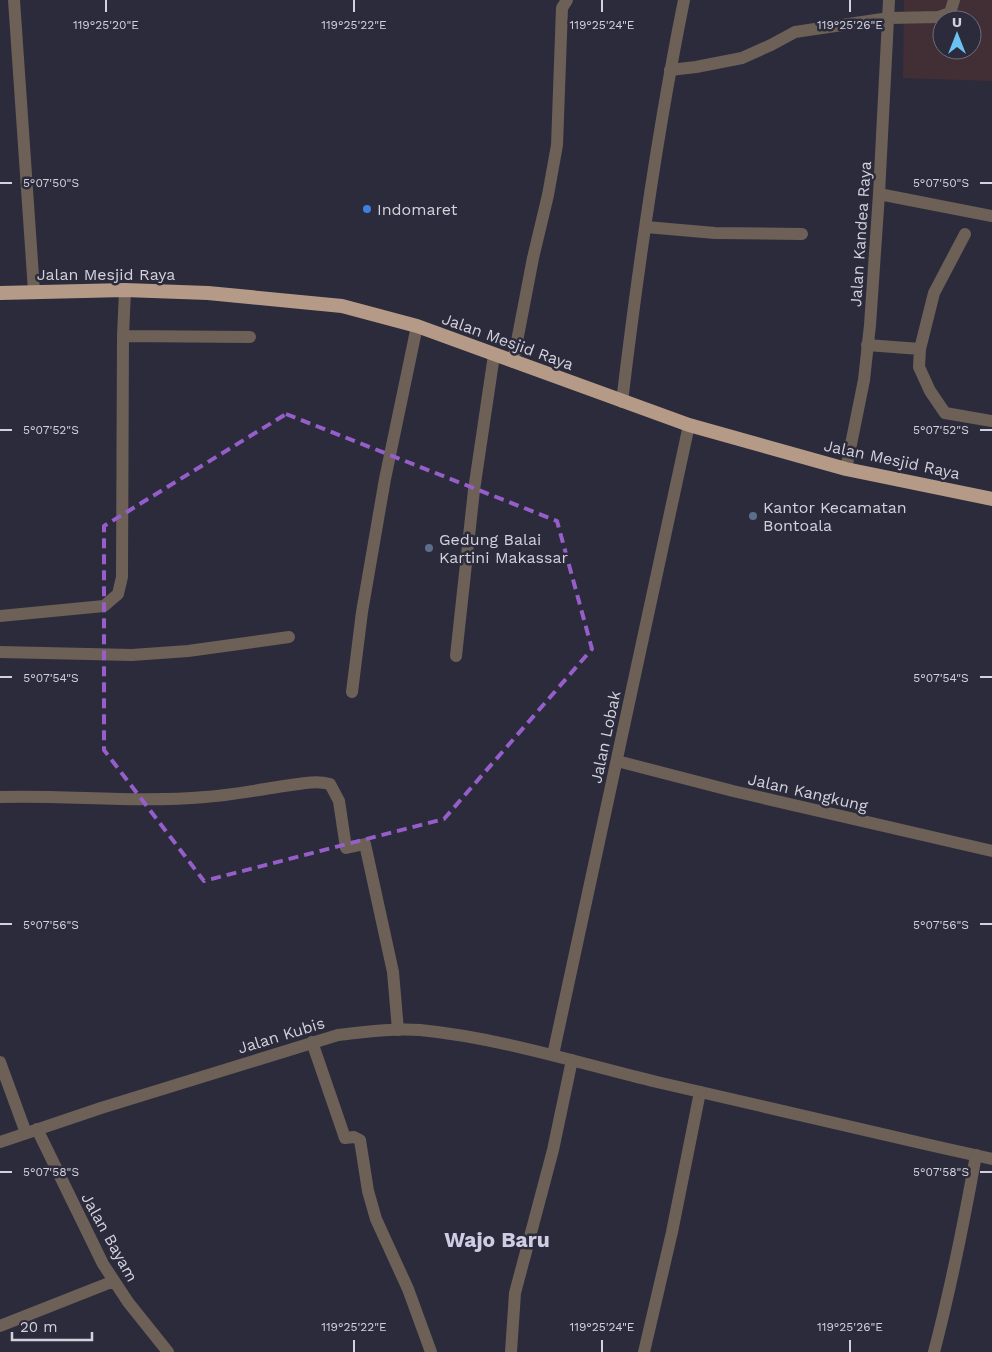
<svg xmlns="http://www.w3.org/2000/svg" width="992" height="1352" viewBox="0 0 992 1352" font-family="'Work Sans',sans-serif">
	<style>
		.education { fill: #422e35; fill-rule: evenodd }
		.lines { fill: none; stroke-linecap: round; stroke-linejoin: round }
		.service { stroke: #6c6057; stroke-width: 12 }
		.minor { stroke: #6c6057; stroke-width: 12 }
		.tertiary { stroke: #6c6057; stroke-width: 12 }
		.trunk { stroke: #b59a87; stroke-width: 14 }
		.marked { fill: none; stroke: #955ec8; stroke-width: 4; stroke-dasharray: 10 6; stroke-linejoin: round }
		.ticks { fill: none; stroke: #d2d1dc; stroke-width: 2 }
		.shop-dot { fill: #3f7fe0; stroke: #2c2b3c; stroke-width: 2 }
		.service-dot { fill: #5c6f8a; stroke: #2c2b3c; stroke-width: 2 }
		.labels { text-anchor: middle; stroke-width: 5; stroke-linejoin: round; paint-order: stroke }
		.poi-label { font-size: 16px; fill: #d2d1dc; stroke: #2c2b3c; text-anchor: start }
		.street-label { font-size: 16px; fill: #d2d1dc; stroke: #2c2b3c }
		.district-label { font-size: 21px; font-weight: bold; fill: #cecde3; stroke: #2c2b3c }
		.ticks-label { font-size: 12px; text-anchor: middle; fill: #d2d1dc; stroke: #2c2b3c; stroke-width: 5; stroke-linejoin: round; paint-order: stroke }
	</style>
	<rect width="100%" height="100%" fill="#2c2b3c"/>
	<path class="education" d="M904,0H992V81L903,78ZM942,20H972V50H942Z"/>
	<g class="lines">
		<path class="service" d="M670,70L696,67L742,58L771,45L795,32L889,18L939,17L950,13L954,0
			M879,194L992,216
			M123,336L250,337
			M867,345L920,349L919,367L930,391L945,413L992,421
			M920,349L934,293L965,234
			M0,616L104,606L118,594L122,577L123,336L125,290
			M0,652L132,655L188,651L289,637
			M456,656L474,490L494,355
			M352,692L362,612L385,479L417,326
			M37,1129L103,1264L128,1302L168,1352
			M0,1142L101,1108L338,1035C365,1032 393,1028 420,1030C501,1038 578,1063 657,1082C768,1108 880,1134 992,1159
			M0,1326L114,1281"/>
		<path class="minor" d="M14,0L34,291
			M646,227L715,233L802,234
			M513,362L533,258L548,195L557,145L562,8L567,0
			M622,402C638,268 657,133 684,0
			M617,761L733,791L992,851
			M0,797C68,795 137,803 205,797C232,795 258,790 284,786C299,784 315,780 330,784L339,801L346,848L365,844L393,972L398,1030
			M312,1042L345,1138L354,1137L360,1140L368,1191L376,1219L408,1289L431,1352
			M553,1055L689,425
			M0,1062L26,1133
			M511,1352L515,1293L553,1150L572,1060
			M644,1352L672,1232L700,1092
			M934,1352C951,1287 964,1222 976,1155"/>
		<path class="tertiary" d="M846,469L864,380L870,325L879,194L889,0"/>
		<path class="trunk" d="M0,293L125,290L208,293L342,306L417,326L689,425L846,469L992,499"/>
	</g>
	<path class="marked" d="M286,414L557,521L592,649L444,819L204,881L104,750V526Z"/>
	<path class="ticks" d="M106,0V12M354,0V12M602,0V12M850,0V12M0,183H12M980,183H992M0,430H12M980,430H992M0,677H12M980,677H992M0,924H12M980,924H992M0,1172H12M980,1172H992M354,1340V1352M602,1340V1352M850,1340V1352"/>
	<circle class="shop-dot" cx="367" cy="209" r="5"/>
	<g class="service-dot">
		<circle cx="753" cy="516" r="5"/>
		<circle cx="429" cy="548" r="5"/>
	</g>
	<g class="labels">
		<g class="poi-label">
			<text x="377" y="215">Indomaret</text>
			<text x="763" y="513">Kantor Kecamatan<tspan x="763" dy="18">Bontoala</tspan></text>
			<text x="439" y="545">Gedung Balai<tspan x="439" dy="18">Kartini Makassar</tspan></text>
		</g>
		<g class="street-label">
			<text transform="translate(860 234) rotate(-86)" y="6">Jalan Kandea Raya</text>
			<text x="106" y="280">Jalan Mesjid Raya</text>
			<text transform="translate(508 341) rotate(20)" y="6">Jalan Mesjid Raya</text>
			<text transform="translate(892 459) rotate(12)" y="6">Jalan Mesjid Raya</text>
			<text transform="translate(605 737) rotate(-78)" y="6">Jalan Lobak</text>
			<text transform="translate(808 792) rotate(13)" y="6">Jalan Kangkung</text>
			<text transform="translate(281 1035) rotate(-17)" y="6">Jalan Kubis</text>
			<text transform="translate(110 1237) rotate(61)" y="6">Jalan Bayam</text>
		</g>
		<g class="district-label">
			<text x="497" y="1247">Wajo Baru</text>
		</g>
	</g>
	<g class="ticks-label">
		<text x="106" y="29">119°25'20"E</text>
		<text x="354" y="29">119°25'22"E</text>
		<text x="602" y="29">119°25'24"E</text>
		<text x="850" y="29">119°25'26"E</text>
		<text x="51" y="187">5°07'50"S</text>
		<text x="941" y="187">5°07'50"S</text>
		<text x="51" y="434">5°07'52"S</text>
		<text x="941" y="434">5°07'52"S</text>
		<text x="51" y="682">5°07'54"S</text>
		<text x="941" y="682">5°07'54"S</text>
		<text x="51" y="929">5°07'56"S</text>
		<text x="941" y="929">5°07'56"S</text>
		<text x="51" y="1176">5°07'58"S</text>
		<text x="941" y="1176">5°07'58"S</text>
		<text x="354" y="1331">119°25'22"E</text>
		<text x="602" y="1331">119°25'24"E</text>
		<text x="850" y="1331">119°25'26"E</text>
	</g>
	<g transform="translate(957 35)"><circle r="24" fill="#2c2b3c" stroke="#6e6d7c"/>
	<path d="M0-4L9 19L0 12L-9 19Z" fill="#6ac3f1"/>
	<text y="-8" font-size="14" font-weight="bold" text-anchor="middle" fill="#d2d1dc">U</text>
	</g>
	<path d="M12 1332v8h80v-8" fill="none" stroke="#d2d1dc" stroke-width="2.5"/>
	<text x="20" y="1332" font-size="15" fill="#d2d1dc" stroke="#2c2b3c" stroke-width="4" paint-order="stroke">20 m</text>
</svg>
